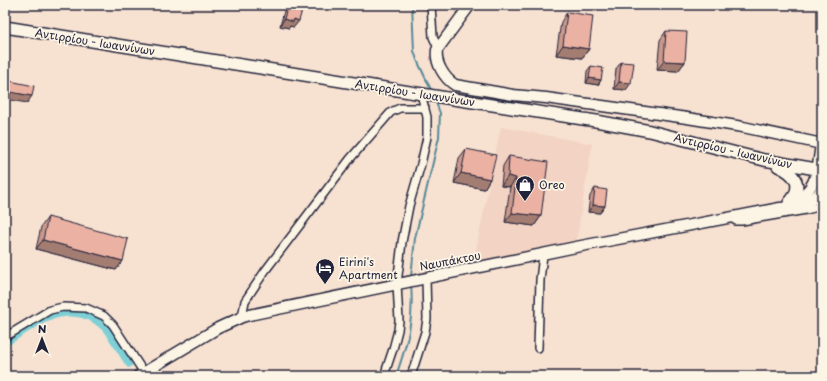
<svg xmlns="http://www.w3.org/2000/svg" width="827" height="381" viewBox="0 0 827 381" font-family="'Playpen Sans',sans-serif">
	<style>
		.built { fill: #f3d3c3 }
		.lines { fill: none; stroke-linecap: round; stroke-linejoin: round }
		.stream { stroke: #598a98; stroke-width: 2 }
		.canal { stroke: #7ed0d6; stroke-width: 7 }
		.street-casing { stroke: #22223b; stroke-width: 10 }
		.secondary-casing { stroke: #22223b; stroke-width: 13 }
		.primary-casing { stroke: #22223b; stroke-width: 14 }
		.street { stroke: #fcf5e5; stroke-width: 7 }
		.secondary { stroke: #fcf5e5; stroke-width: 10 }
		.primary { stroke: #fcf5e5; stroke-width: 11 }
		.wall { fill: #ca998c; stroke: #22223b }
		.shaded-wall { fill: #a47d72; stroke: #22223b }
		.building { fill: #ebb2a3; stroke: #22223b }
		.labels { text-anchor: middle; stroke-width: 3.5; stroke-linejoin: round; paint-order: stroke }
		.street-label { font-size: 11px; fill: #22223b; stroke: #fcf5e5 }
		.poi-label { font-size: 11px; fill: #22223b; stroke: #fcf5e5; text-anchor: start }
	</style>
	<rect width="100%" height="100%" fill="#f7e1d1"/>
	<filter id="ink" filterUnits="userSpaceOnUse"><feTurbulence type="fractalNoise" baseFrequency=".025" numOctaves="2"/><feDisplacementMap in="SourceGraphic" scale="8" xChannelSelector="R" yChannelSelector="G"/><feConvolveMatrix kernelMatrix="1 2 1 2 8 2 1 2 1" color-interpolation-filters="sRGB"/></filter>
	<g filter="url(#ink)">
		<path class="built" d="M501,127L592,144L576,243L478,263L476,250Z"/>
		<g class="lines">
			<path class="stream" d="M412,5L414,51L417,60L432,92
				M411,277L415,238L439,137L440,113L435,100
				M396,376C408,341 414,321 411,284"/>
			<path class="canal" d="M5,343C28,329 54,306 84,315C92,317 99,322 105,328C114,339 121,352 129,364"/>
			<g class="street-casing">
				<path id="street" d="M431,5L433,37L438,48
					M731,217L736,221H742L806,210L822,206
					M242,317L245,301L265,271L350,159L391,112L400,108H425
					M5,337L50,310L63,307L86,308L104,316L113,325L146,376
					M538,348L540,280L543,255
					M384,376L393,349L398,330L399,321L397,284L402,242L409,206L421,164L427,137V117L421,94
					M411,376L425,332L427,319L426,278"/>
			</g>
			<g class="secondary-casing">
				<path id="secondary" d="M470,5L437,50C435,63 444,78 455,85L513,95L546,98L687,118L743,127L822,144
					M789,203C818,191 817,172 821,144
					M138,376L218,328L242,317L249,315L576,247L780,208C796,206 814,205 822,188"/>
			</g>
			<g class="primary-casing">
				<path id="primary" d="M5,27L447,98L596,121L650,131L764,160L822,170
					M778,166C796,174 804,186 789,203
					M821,190H822"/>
			</g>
			<use href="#street" class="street"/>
			<use href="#secondary" class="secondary"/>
			<use href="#primary" class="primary"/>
		</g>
		<path class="wall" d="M288,5H298L294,27L290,26L289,28L280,26L284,11Z
			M567,12L589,49L582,58L556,55L561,22Z
			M666,31L685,62L678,71L657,70L660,40Z
			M621,62L626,90L614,89L616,69Z
			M591,66L601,80L598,85L586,83L587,71Z
			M466,149L490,179L484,189L454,183L459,158Z
			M509,156L541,216L534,226L505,222L510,187L501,186L503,166Z
			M595,188L605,206L600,213L588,212L590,196Z
			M48,217L123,261L116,270L36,249L41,227Z"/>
		<path class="shaded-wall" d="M284,19H294L299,21L294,27L290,26L289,28L280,26Z
			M563,45L589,49L582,58L556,55Z
			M664,61L685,62L678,71L657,70Z
			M589,78L601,80L598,85L586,83Z
			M619,82L631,83L626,90L614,89Z
			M5,91L32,96L27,103L5,99Z
			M461,173L490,179L484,189L454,183Z
			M508,176L516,178L510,187L501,186Z
			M593,205L605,206L600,213L588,212Z
			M512,213L541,216L534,226L505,222Z
			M43,240L123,261L116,270L36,249Z"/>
		<path class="building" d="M288,5H298L297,9L302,10L299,21L294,19L293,22L284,19Z
			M567,12L593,16L589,49L563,45Z
			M666,31L687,32L685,62L664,61Z
			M621,62L634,63L631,83L619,82Z
			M591,66L603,68L601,80L589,78Z
			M5,80L34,86L32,96L5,91Z
			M466,149L496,155L490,179L461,173Z
			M509,156L548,162L541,216L512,213L516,178L508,176Z
			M595,188L607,190L605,206L593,205Z
			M48,217L128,239L123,261L43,240Z"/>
	</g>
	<defs>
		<g id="shop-pin" transform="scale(1)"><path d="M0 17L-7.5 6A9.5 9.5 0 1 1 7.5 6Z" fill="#22223b" stroke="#fcf5e5"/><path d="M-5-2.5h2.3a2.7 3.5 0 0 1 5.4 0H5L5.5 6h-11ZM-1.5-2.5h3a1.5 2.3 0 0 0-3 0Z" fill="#fff"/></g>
		<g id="hotel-pin" transform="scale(1)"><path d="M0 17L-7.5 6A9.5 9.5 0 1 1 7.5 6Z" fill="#22223b" stroke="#fcf5e5"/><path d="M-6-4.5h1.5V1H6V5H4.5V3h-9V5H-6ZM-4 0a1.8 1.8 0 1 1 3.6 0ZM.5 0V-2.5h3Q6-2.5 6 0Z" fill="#fff"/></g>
	</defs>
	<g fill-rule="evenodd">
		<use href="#shop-pin" x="525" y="185"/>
		<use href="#hotel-pin" x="325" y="268"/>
	</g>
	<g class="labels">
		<g class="street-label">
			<text transform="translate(95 42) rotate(9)" y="4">Αντιρρίου - Ιωαννίνων</text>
			<text transform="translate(415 93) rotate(9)" y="4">Αντιρρίου - Ιωαννίνων</text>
			<text transform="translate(733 151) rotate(13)" y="4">Αντιρρίου - Ιωαννίνων</text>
			<text transform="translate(450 261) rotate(-11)" y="4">Ναυπάκτου</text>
		</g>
		<g class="poi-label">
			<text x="539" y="189">Oreo</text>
			<text x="339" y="266">Eirini's<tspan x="339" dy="13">Apartment</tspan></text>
		</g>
	</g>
	<rect width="827" height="381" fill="none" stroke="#fcf5e5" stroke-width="20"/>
	<rect x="10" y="10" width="807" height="361" fill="none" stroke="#22223b" stroke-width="1.5" filter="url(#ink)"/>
	<g transform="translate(42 339)" stroke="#fcf5e5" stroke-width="3" paint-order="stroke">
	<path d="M0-3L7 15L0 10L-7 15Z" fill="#22223b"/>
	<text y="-6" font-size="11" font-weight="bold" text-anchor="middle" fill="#22223b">N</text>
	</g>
</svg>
